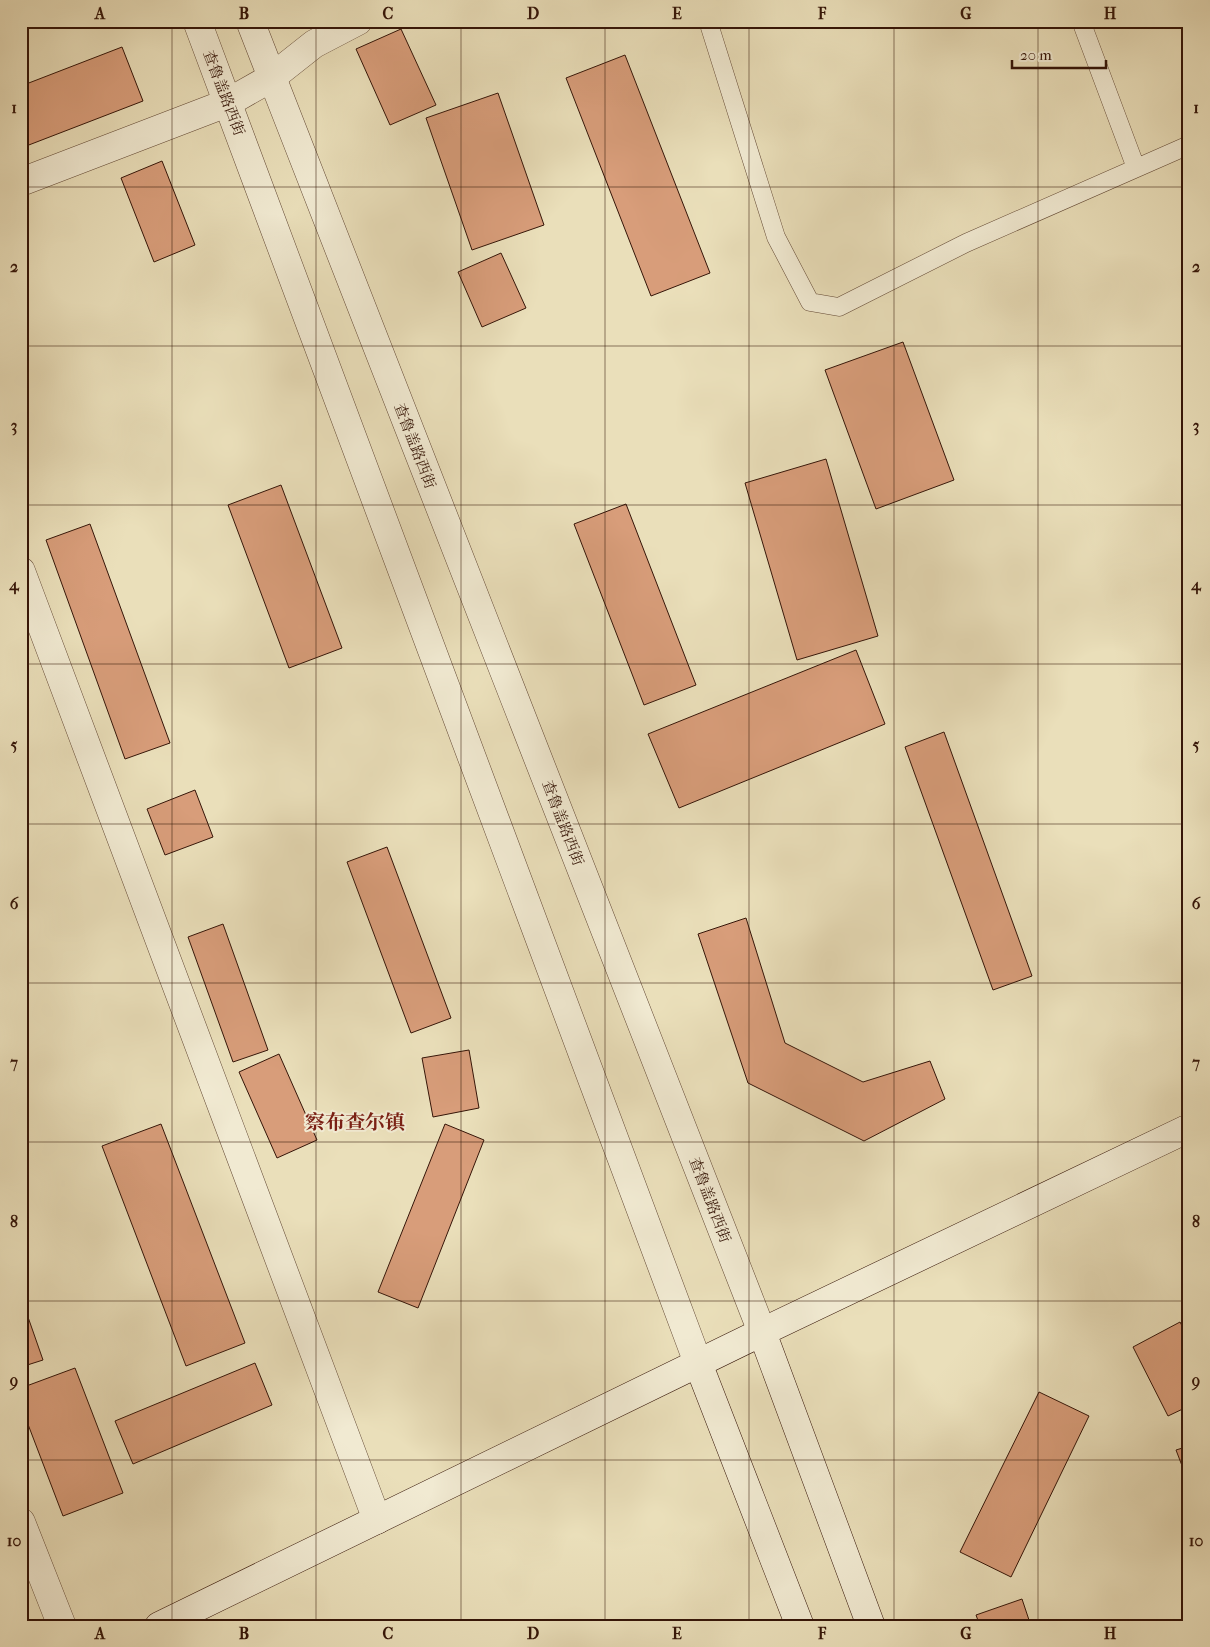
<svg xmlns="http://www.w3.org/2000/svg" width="1210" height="1647" viewBox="0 0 1210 1647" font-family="'IM FELL French Canon','Noto Serif SC',serif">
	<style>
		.building { fill: #d89d7a; stroke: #351508 }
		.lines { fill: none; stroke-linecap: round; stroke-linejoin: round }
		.service-casing { stroke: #624834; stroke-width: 19 }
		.minor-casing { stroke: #624834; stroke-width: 29 }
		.tertiary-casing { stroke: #624834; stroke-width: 29 }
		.secondary-casing { stroke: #351508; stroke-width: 29 }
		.service { stroke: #f1ead2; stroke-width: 18 }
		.minor { stroke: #f1ead2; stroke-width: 28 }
		.tertiary { stroke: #f1ead2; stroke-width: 28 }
		.secondary { stroke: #f1ead2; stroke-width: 28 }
		.grid { fill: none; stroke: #351508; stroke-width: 1; stroke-opacity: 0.55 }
		.labels { text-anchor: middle; stroke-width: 4; stroke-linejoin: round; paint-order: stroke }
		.street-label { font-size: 15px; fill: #351508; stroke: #f1ead2 }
		.district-label { font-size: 20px; font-weight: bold; fill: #7a1f14; stroke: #f1ead2 }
		.neatline { fill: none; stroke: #351508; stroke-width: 2 }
		.grid-label { font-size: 16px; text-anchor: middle; font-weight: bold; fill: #351508 }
	</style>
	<rect width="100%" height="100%" fill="#eadfba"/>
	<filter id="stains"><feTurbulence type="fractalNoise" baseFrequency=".004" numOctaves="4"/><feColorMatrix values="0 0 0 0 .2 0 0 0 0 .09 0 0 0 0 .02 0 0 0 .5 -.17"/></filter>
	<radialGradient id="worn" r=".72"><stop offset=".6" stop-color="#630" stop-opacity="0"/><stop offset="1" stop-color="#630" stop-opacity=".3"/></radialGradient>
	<path class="building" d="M401,29L436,105L390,125L356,49Z
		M122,47L143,101L21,148V86Z
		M625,55L710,273L651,296L566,78Z
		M498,93L544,225L472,250L426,118Z
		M162,161L195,245L154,262L121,178Z
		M501,253L526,308L482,327L458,272Z
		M903,342L954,480L876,509L825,370Z
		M826,459L878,636L797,660L745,483Z
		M281,485L342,648L289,668L228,505Z
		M626,504L696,685L644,705L574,524Z
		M90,524L170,743L125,759L46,540Z
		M856,650L885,724L679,808L648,734Z
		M944,732L1032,976L993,990L905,747Z
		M195,790L213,837L165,855L147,809Z
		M387,847L451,1018L411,1033L347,862Z
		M746,918L785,1043L863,1082L930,1061L945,1099L864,1141L748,1083L698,934Z
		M223,924L268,1050L233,1062L188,937Z
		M469,1050L479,1108L433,1117L422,1058Z
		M279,1054L317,1140L277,1158L239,1072Z
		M161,1124L245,1343L186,1366L102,1146Z
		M445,1124L484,1140L418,1308L378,1292Z
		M21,1297L43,1360L21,1367Z
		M1180,1322L1189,1339V1406L1168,1416L1133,1347Z
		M255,1363L272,1405L133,1464L115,1421Z
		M75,1368L123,1493L63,1516L21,1406V1388Z
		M1039,1392L1089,1416L1011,1577L960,1552Z
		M1189,1446V1484L1176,1450Z
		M1022,1599L1031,1626H980L976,1615Z"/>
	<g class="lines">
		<g class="service-casing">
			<path id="service" d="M708,21L776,237L810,302L839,307L966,243L1189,145
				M1081,21L1136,168"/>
		</g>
		<g class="minor-casing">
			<path id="minor" d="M21,182L227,103L271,78L314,44L358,21
				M21,571L377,1520
				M21,1522L62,1626"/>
		</g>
		<g class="tertiary-casing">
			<path id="tertiary" d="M197,21L698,1363
				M250,21L762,1332"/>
		</g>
		<g class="secondary-casing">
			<path id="secondary" d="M762,1332L871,1626
				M698,1363L800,1626
				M159,1626L762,1332L1189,1128"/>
		</g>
		<use href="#service" class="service"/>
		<use href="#minor" class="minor"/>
		<use href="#tertiary" class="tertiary"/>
		<use href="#secondary" class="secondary"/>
	</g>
	<path class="grid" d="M172,21V1626M316,21V1626M461,21V1626M605,21V1626M749,21V1626M894,21V1626M1038,21V1626M21,187H1189M21,346H1189M21,505H1189M21,664H1189M21,824H1189M21,983H1189M21,1142H1189M21,1301H1189M21,1460H1189"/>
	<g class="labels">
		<g class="street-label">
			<text transform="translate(224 93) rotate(69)" y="5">查鲁盖路西街</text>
			<text transform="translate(415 446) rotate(69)" y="5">查鲁盖路西街</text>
			<text transform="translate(563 823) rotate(69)" y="5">查鲁盖路西街</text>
			<text transform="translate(710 1200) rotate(69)" y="5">查鲁盖路西街</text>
		</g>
		<g class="district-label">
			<text x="355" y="1129">察布查尔镇</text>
		</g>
	</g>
	<rect width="1210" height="1647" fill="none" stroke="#eadfba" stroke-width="55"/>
	<path d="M1012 60v8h94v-8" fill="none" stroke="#351508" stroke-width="2.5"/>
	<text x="1020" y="60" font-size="15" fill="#351508" stroke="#f1ead2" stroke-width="4" paint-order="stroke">20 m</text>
	<rect x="28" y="28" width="1154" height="1592" class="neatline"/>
	<g class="grid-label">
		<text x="100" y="19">A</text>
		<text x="244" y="19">B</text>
		<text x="388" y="19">C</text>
		<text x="533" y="19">D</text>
		<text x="677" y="19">E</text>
		<text x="822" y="19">F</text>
		<text x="966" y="19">G</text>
		<text x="1110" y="19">H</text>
		<text x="14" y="113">1</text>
		<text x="1196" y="113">1</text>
		<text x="14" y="272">2</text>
		<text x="1196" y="272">2</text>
		<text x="14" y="431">3</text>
		<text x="1196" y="431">3</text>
		<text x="14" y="590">4</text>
		<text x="1196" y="590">4</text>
		<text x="14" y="750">5</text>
		<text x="1196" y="750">5</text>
		<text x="14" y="909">6</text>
		<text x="1196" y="909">6</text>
		<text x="14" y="1068">7</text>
		<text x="1196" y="1068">7</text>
		<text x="14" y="1227">8</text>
		<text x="1196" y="1227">8</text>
		<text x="14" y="1386">9</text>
		<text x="1196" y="1386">9</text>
		<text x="14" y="1546">10</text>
		<text x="1196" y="1546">10</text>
		<text x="100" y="1639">A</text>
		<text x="244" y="1639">B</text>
		<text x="388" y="1639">C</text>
		<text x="533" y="1639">D</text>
		<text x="677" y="1639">E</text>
		<text x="822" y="1639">F</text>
		<text x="966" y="1639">G</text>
		<text x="1110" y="1639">H</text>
	</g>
	<rect width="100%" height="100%" filter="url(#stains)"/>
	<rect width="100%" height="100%" fill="url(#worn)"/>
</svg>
